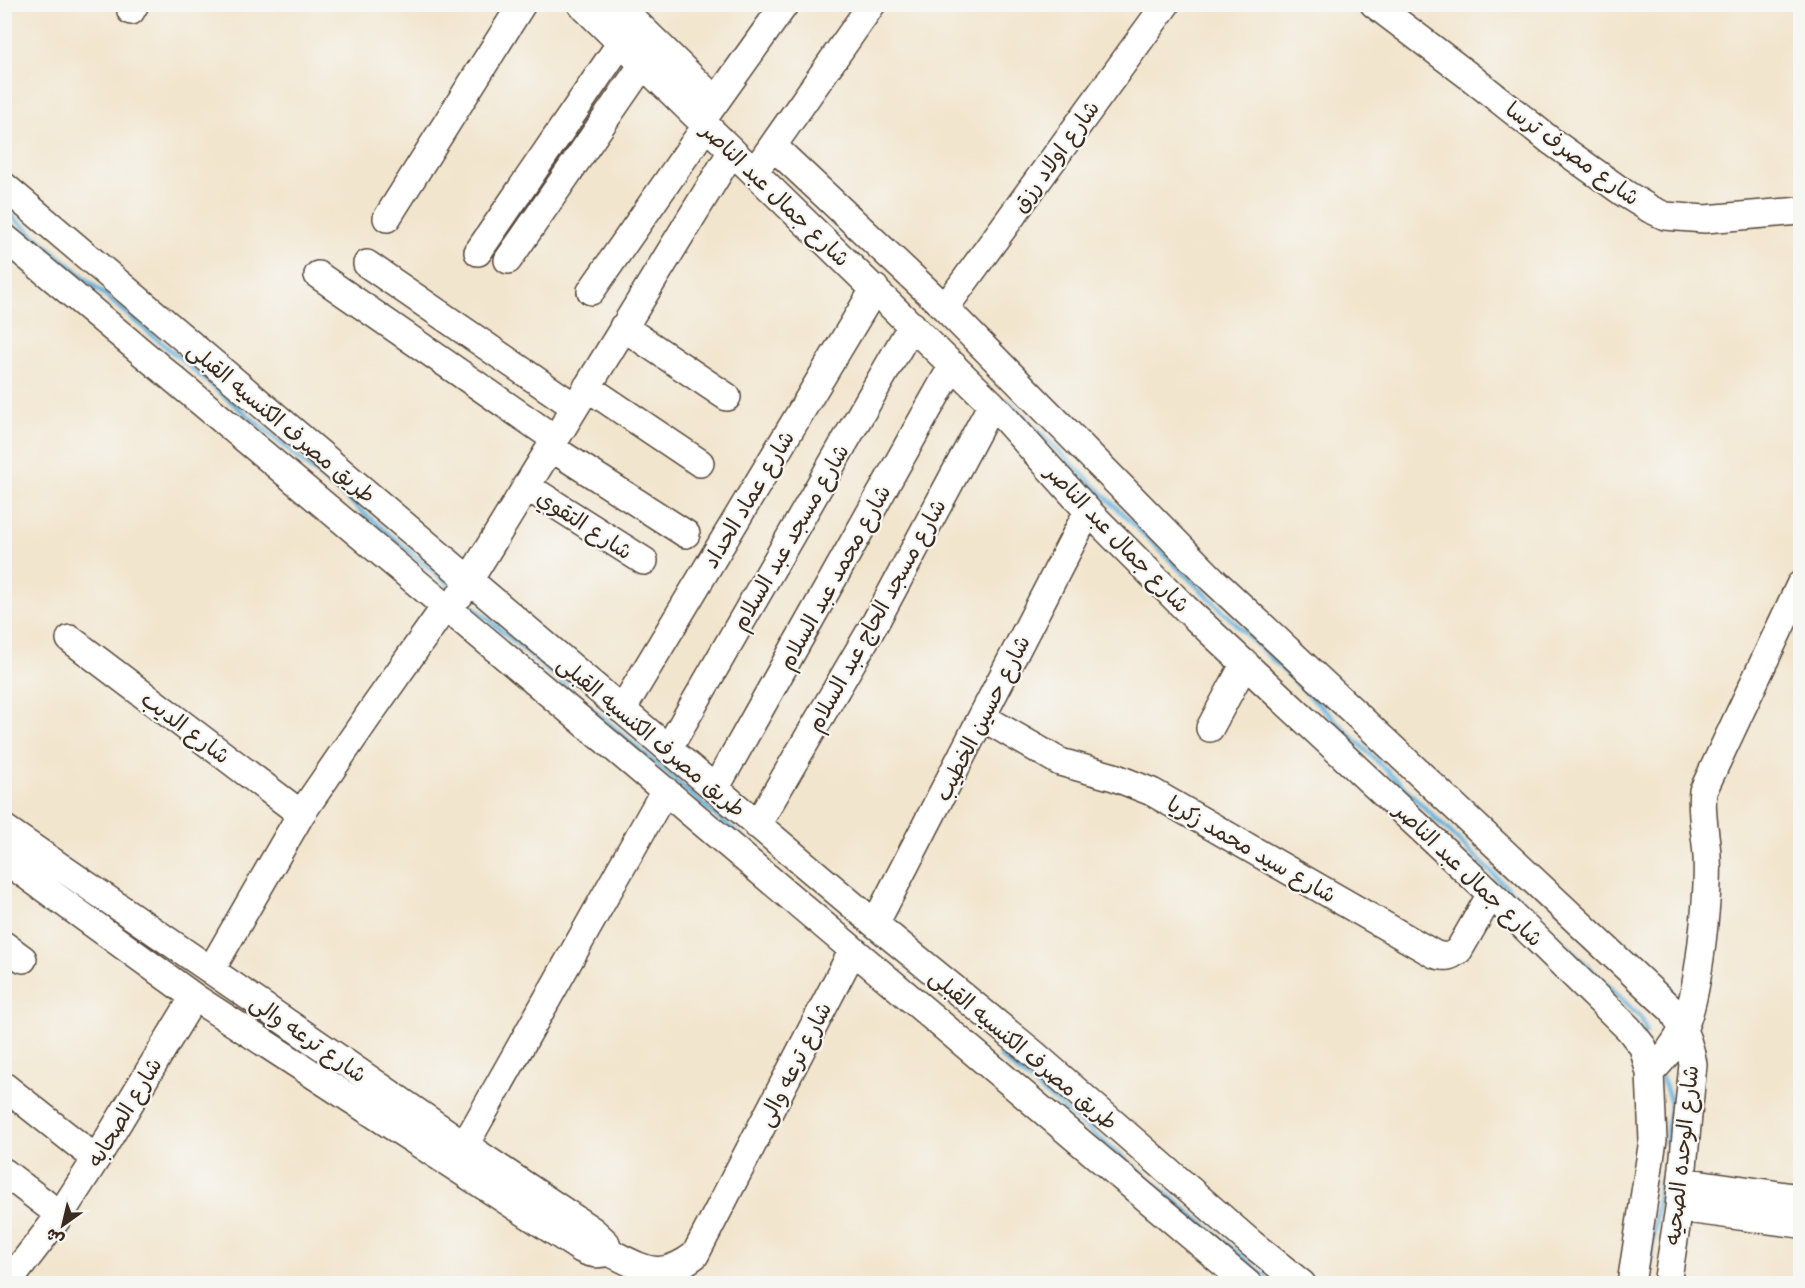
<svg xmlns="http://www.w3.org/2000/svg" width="1805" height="1288" viewBox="0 0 1805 1288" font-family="Mynerve,'Playpen Sans Arabic',sans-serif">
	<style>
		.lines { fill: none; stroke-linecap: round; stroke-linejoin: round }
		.stream { stroke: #63b2dd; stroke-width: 5 }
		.minor-casing { stroke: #564638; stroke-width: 30 }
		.minor { stroke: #fff; stroke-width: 27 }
		.labels { text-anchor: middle; stroke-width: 4.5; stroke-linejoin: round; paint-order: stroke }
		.street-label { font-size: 22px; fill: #3b2a1e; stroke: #f6f6f2 }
	</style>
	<rect width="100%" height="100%" fill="#f6f6f2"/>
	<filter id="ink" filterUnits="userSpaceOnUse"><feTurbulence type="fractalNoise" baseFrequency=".0167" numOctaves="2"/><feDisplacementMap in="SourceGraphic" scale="12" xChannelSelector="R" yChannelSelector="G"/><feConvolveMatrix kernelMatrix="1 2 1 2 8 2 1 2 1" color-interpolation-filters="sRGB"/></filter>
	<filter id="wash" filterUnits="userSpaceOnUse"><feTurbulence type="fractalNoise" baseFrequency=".008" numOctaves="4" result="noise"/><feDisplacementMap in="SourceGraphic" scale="24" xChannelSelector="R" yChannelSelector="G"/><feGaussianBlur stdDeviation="1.35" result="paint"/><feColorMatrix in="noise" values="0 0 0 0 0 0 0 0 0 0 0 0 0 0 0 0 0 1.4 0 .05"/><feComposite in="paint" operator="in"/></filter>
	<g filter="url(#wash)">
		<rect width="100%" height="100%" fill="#f2e5cd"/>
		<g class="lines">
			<path class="stream" d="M4,210L455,590
				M1007,401L1642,1019L1646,1032
				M466,600L764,857
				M1000,1056L1275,1284
				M1662,1078L1671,1102L1665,1142
				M1647,1284L1661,1178"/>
		</g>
	</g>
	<g filter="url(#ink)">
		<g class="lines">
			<g class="minor-casing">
				<path id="minor" d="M581,4L992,404L1088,511L1185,608L1491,894L1629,1029L1643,1047L1650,1073L1653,1140L1631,1284
					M617,4L716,101
					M1374,4L1469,76L1551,141L1624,193L1650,209L1665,216L1705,219L1800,211
					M131,11L135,4
					M701,122L785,4
					M773,146L945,308L1213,580L1673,1011C1684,1029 1690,1044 1693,1064L1679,1208L1667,1284
					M762,161L872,4
					M4,186L875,924L1034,1054L1252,1244L1302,1284
					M387,218L522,4
					M4,237L612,746L1248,1284
					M478,252L620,44
					M508,260L642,66
					M367,264L575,407
					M318,275L555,439
					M591,291L706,126
					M945,308L1166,4
					M623,327L727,397
					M587,387L700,463
					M550,447L686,534
					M526,486L644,561
					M460,595L732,151
					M70,639L301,814
					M622,710L875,288
					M982,717L1060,762L1114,777L1152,792L1434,954C1445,958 1450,957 1459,950L1491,894
					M1210,728L1245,663
					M668,749L912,325
					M715,789L953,365
					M757,825L875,623L992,404
					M4,828L465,1145L593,1231L606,1243L609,1252C644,1269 660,1282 695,1255L853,950
					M4,859L194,997L581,1249C591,1254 598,1255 609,1252
					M875,924L1088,511
					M4,945L23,959
					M211,970L301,814L373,709L445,607
					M1650,1073C1662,1061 1675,1044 1683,1029C1699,997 1709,892 1707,856C1706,834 1700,812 1703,791L1800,585
					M4,1086L96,1159
					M465,1145L665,790
					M4,1172L60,1215
					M1682,1181L1800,1198
					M1679,1208L1800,1224
					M7,1284L60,1215L96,1159L194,997"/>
			</g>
			<use href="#minor" class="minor"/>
		</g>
	</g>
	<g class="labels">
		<g class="street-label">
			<text transform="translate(1573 153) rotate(36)" y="8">شارع مصرف ترسا</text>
			<text transform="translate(1055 156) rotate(-54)" y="8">شارع اولاد رزق</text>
			<text transform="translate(776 194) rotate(44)" y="8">شارع جمال عبد الناصر</text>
			<text transform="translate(282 422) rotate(40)" y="8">طريق مصرف الكنسيه القبلى</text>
			<text transform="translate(748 499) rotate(-59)" y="8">شارع عماد الحداد</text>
			<text transform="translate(585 524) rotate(33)" y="8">شارع التقوي</text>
			<text transform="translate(790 537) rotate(-60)" y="8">شارع مسجد عبد السلام</text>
			<text transform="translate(1118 538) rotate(46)" y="8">شارع جمال عبد الناصر</text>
			<text transform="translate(834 577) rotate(-61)" y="8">شارع محمد عبد السلام</text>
			<text transform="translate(876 615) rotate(-61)" y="8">شارع مسجد الحاج عبد السلام</text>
			<text transform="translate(982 718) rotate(-63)" y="8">شارع حسين الخطيب</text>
			<text transform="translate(186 727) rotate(37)" y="8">شارع الديب</text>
			<text transform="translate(652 736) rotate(40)" y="8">طريق مصرف الكنسيه القبلى</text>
			<text transform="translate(1252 849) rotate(30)" y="8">شارع سيد محمد زكريا</text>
			<text transform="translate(1469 874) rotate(44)" y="8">شارع جمال عبد الناصر</text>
			<text transform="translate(309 1038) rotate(35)" y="8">شارع ترعه والى</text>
			<text transform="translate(1024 1049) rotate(40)" y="8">طريق مصرف الكنسيه القبلى</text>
			<text transform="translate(794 1064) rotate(-63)" y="8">شارع ترعه والى</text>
			<text transform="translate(124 1112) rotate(-59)" y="8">شارع الصحابه</text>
			<text transform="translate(1681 1155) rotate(-84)" y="8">شارع الوحده الصحيه</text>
		</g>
	</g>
	<rect width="1805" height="1288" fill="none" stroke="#f6f6f2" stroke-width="24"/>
	<g transform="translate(63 1225) rotate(214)" stroke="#f6f6f2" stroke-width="4.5" paint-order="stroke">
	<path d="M0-4.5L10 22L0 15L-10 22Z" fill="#3b2a1e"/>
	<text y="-9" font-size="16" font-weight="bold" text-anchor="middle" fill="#3b2a1e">ش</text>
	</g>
</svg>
